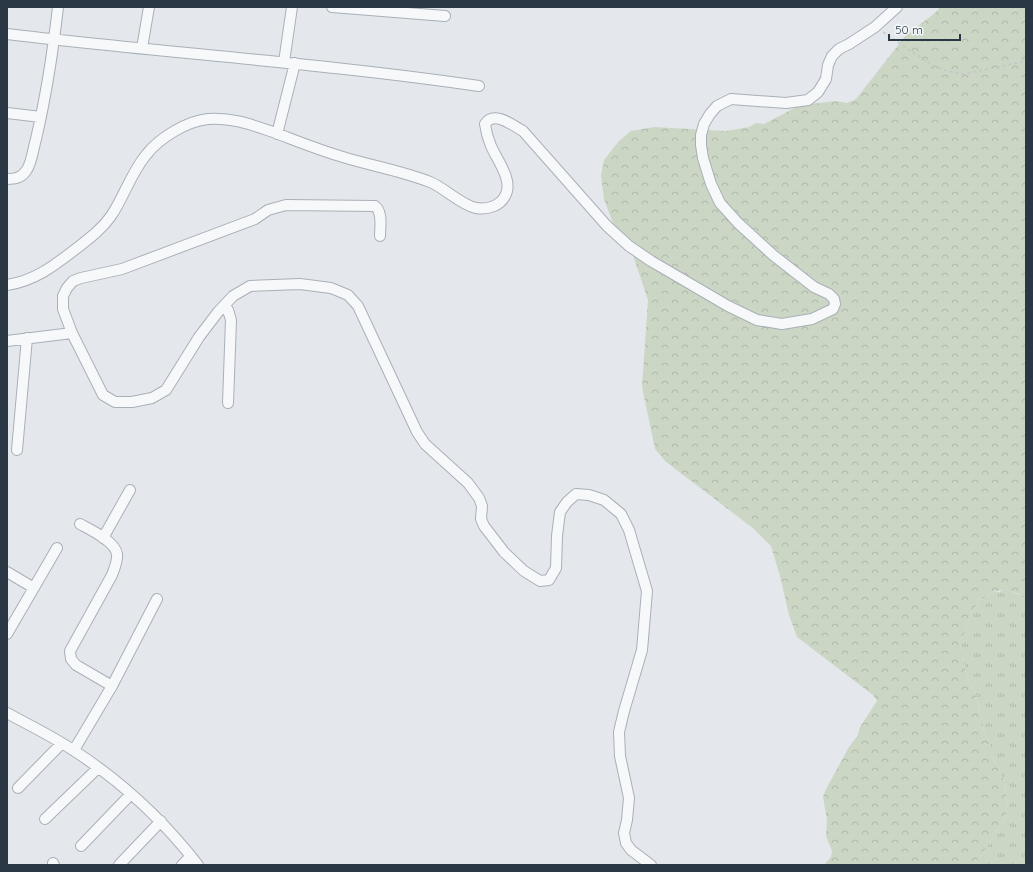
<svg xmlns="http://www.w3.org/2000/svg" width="1033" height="872" viewBox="0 0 1033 872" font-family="Quicksand,sans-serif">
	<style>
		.grass { fill: url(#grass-tufts) }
		.forest { fill: url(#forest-crowns) }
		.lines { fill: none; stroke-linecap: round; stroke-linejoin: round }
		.street-casing { stroke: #a8b0b7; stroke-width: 12 }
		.path { stroke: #c2c6cb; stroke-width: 1.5; stroke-dasharray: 3 3; stroke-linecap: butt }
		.street { stroke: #f7f8fa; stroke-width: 10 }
	</style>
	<defs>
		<pattern id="grass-tufts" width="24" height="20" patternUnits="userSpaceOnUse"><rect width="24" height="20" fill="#cbd7c4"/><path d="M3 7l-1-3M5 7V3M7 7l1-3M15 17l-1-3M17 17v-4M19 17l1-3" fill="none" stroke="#aeb9aa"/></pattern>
		<pattern id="forest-crowns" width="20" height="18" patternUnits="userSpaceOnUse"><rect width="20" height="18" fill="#cbd7c4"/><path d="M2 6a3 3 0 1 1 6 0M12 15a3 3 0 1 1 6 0" fill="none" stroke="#aeb9aa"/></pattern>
	</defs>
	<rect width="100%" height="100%" fill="#e4e8ec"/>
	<path class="grass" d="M1005,589C1013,591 1018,595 1026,596V865H974L985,850L1006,816L1007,809L1005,782L1001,775L999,768L991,755V747L985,734L975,690C962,676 966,658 959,642L967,629L971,614L979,600L986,597L991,591L999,592Z"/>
	<path class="forest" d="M940,7H1026V596C1019,595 1014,591 1007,590C1002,589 997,592 991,591L986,597L979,600L971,614L967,629L959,642C966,658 962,676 975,690L985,734L991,747V755L999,768L1001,775L1005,782L1007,809L1006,816L985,850L974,865H824L831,857L832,851L826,836L827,820L823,797L826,789L849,747L858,735L860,727L877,701L873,695L797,637L789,615L780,576L771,546L754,529L665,461L655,449L642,387L648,300L633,255L615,229L604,199L601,175L604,160L619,141L631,131L654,127L726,131L749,127L756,123L764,124L800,105L837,101L847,103L856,99L906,35C915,31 915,28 922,23C929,17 934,15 940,7Z"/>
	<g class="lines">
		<g class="street-casing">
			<path id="street" d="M332,7L445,16
				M7,34C164,53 322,63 479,86
				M142,48L149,7
				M284,62L292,7
				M7,113L41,117
				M277,134L295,63
				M7,179C15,179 21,178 26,171C32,163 33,149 36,139C46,96 53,51 58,7
				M380,236C380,227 383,212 375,206L286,205L268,210L255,219L122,269L81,278L73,281L67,288L63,296V309L72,333L103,395L115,402H132L152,398L166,390L199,337L218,312L233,296L250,286L300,284L331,288L348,295L358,306L417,432L425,444L468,483L479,498L482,506L481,519L484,526L504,552L524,571L540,581L549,580L556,568L557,536L560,512L567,502L576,494L589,495L604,500L621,514L629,530L647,591L642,650L624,711L619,732L620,756L629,798L627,820L624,833L626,843L631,850L651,865
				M7,285C35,281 55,265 77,248C90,238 102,229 111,216C124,197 131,173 146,155C159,138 187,121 208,119C231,117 252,125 273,132C297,141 319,150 343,157C372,166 402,171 430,182C445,188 461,205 476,208C487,210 500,206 505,196C514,181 497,160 491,146C488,139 486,132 485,124C494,110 512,125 523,131L607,226L629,246L651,261L728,306L757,320L782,324L812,319L833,309L835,304L834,299L829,294L814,287L773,255L738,223L720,203L711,184L703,158L701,145V135L704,124L710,114L717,106L731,99L786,103L808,100L818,92L826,79L828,65L832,56L839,49L849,44L875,27L897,7
				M225,305L228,310L231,320L228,403
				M7,341L72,333
				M17,450L27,338
				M80,524C91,530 115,541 117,554C118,561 114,569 112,575L70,651L71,659L76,665L112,686
				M103,538L130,490
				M7,572L34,588
				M7,634L57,548
				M7,713C29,725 52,736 73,750C121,781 163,820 198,865
				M74,750L112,686L157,599
				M18,788L62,743
				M45,819L98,768
				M81,846L131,794
				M53,863L54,865
				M119,865L161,821
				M182,865L191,856"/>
		</g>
		<path class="path" d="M883,32L932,65L947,71L965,74L1026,61"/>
		<use href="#street" class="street"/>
	</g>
	<rect width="1033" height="872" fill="none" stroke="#2a3846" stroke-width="16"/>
	<path d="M889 34v6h71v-6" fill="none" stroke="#2a3846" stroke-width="2"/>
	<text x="895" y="34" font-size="12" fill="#2a3846" stroke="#f4f7f9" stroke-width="3" paint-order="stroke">50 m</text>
</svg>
